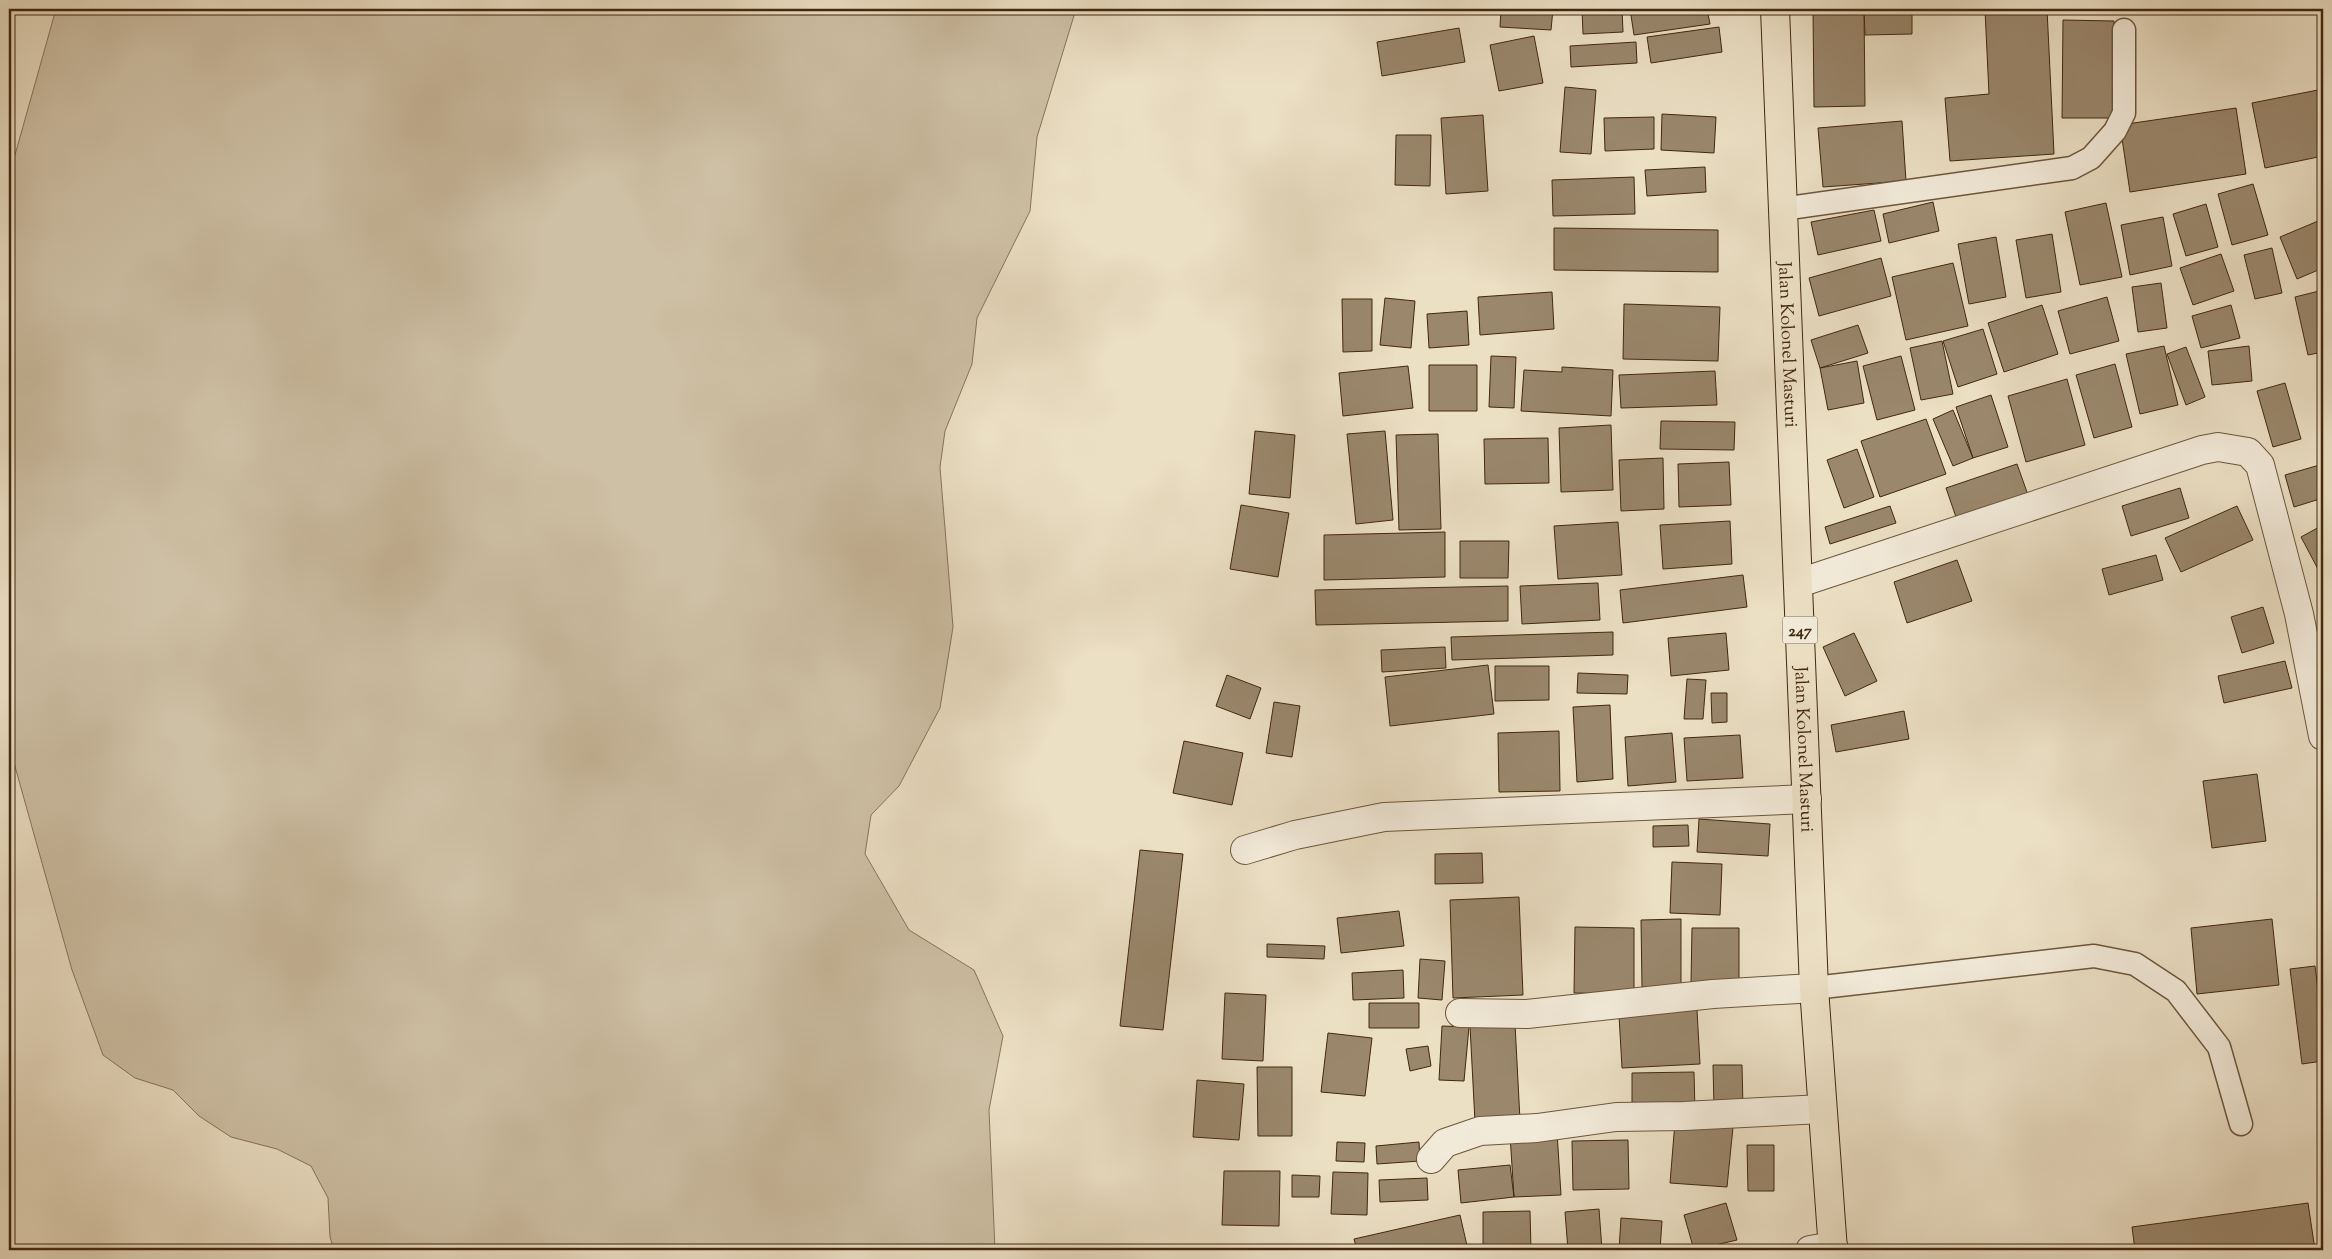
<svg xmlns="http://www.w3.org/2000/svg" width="2332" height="1259" viewBox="0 0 2332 1259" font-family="'Sorts Mill Goudy',serif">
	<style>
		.green { fill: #cec0a5; stroke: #887459 }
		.building { fill: #9a876c; stroke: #43280d }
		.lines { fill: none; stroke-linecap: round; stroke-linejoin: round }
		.service-casing { stroke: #6d563b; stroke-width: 25 }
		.minor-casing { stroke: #6d563b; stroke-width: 30 }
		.primary-casing { stroke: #43280d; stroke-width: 30 }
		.service { stroke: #f2ead9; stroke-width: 22 }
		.minor { stroke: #f2ead9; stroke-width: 28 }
		.primary { stroke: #ebdfc4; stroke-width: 28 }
		.labels { text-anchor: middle; stroke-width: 5; stroke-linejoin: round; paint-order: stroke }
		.shield { fill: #f2ead9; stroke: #78624a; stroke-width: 1 }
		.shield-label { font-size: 16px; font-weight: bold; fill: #43280d }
		.street-label { font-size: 18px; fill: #43280d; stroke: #f2ead9 }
	</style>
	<rect width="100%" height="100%" fill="#ebdfc4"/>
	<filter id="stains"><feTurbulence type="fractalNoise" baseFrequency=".004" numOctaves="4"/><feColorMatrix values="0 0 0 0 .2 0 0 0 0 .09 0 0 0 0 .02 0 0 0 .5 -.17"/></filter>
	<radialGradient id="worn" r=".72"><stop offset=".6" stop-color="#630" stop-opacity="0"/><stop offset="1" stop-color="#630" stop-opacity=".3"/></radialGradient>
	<path class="green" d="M56,9H1076L1037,137L1030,211L977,318L972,364L945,431L940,467L953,627L940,708L899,786L871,815L865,854L909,930L974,970L1003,1036L989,1110L995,1250H334L330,1237L328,1198L311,1166L277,1149L231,1137L199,1116L173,1090L135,1078L103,1055L72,970L9,745V163L15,155Z"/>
	<path class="building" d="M1501,9H1553L1551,30L1500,27Z
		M1582,9H1622L1623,32L1583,34Z
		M1630,9H1707L1710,24L1634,35Z
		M1813,9H1864L1865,106L1814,107Z
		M1864,9H1912V34L1865,35Z
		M1944,9H2047L2054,154L1950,161L1945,98L1989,94L1985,10Z
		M2063,20L2114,21L2113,118H2062Z
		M1719,27L1722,52L1651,63L1647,37Z
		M1459,28L1465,62L1382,76L1377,42Z
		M1534,36L1543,83L1499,91L1490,45Z
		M1636,42L1637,63L1571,67L1570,46Z
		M1565,87L1596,90L1591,154L1560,152Z
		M2323,89V156L2265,168L2252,103Z
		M2236,108L2246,174L2130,192L2120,125Z
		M1662,114L1716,117L1714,153L1661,150Z
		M1483,115L1488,191L1446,194L1441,118Z
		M1654,117V149L1605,151L1604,118Z
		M1902,121L1906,181L1823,187L1818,128Z
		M1396,135H1431L1430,186L1395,185Z
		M1705,167L1706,192L1647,196L1645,170Z
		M1634,177L1635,214L1553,216L1552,180Z
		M2253,184L2268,235L2232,245L2218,194Z
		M1933,202L1939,231L1889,243L1883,214Z
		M2106,203L2122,277L2080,285L2065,212Z
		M2206,204L2218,247L2186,256L2173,214Z
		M1874,210L1881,241L1818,255L1811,222Z
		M2163,217L2172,266L2130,275L2121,225Z
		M2323,219V268L2297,279L2280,237Z
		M1554,228L1718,230V272L1554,270Z
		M2052,234L2061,292L2026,298L2016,240Z
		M1996,237L2006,297L1969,304L1958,244Z
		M2272,248L2282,293L2255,299L2244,255Z
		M2221,254L2234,291L2193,305L2180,268Z
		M1881,258L1891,296L1819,316L1809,278Z
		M1953,263L1968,326L1906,340L1892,277Z
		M2161,283L2167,328L2138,332L2132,287Z
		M2323,290V352L2308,355L2295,297Z
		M1552,292L1554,329L1480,335L1478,297Z
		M2107,297L2119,341L2070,354L2058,311Z
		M1385,298L1415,301L1411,348L1380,345Z
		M1342,299H1372V351L1343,352Z
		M1624,304L1720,307L1718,361L1623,359Z
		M2042,305L2058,354L2004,372L1988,323Z
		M2231,305L2240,338L2201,348L2192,316Z
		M1467,311L1469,345L1429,348L1427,314Z
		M1858,325L1868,353L1820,368L1811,340Z
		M1983,329L1997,374L1958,387L1943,341Z
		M1942,341L1953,394L1921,400L1910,348Z
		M2164,346L2178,405L2140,414L2126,354Z
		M2249,346L2252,381L2212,385L2208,351Z
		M2186,347L2205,397L2186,405L2167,354Z
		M1491,356L1516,357L1514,408L1489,407Z
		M1901,356L1915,410L1877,420L1863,366Z
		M1857,361L1864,403L1828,410L1820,368Z
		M2115,364L2132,427L2094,438L2076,375Z
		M1429,365H1477V411H1429Z
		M1408,366L1413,408L1343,416L1339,373Z
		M1562,367L1613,370L1611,416L1521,411L1524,370L1562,372Z
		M1715,371L1717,405L1621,408L1619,375Z
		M2067,379L2085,445L2026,462L2008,396Z
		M2285,383L2301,439L2273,447L2257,391Z
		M1991,395L2008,447L1973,458L1956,407Z
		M1953,410L1973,458L1953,466L1933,419Z
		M1926,419L1946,474L1880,497L1861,441Z
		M1661,421L1735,422L1734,450L1660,449Z
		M1611,425L1613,490L1561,492L1559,428Z
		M1255,431L1295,435L1290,498L1249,494Z
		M1385,431L1393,520L1356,524L1347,434Z
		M1438,434L1441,529L1399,530L1396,435Z
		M1548,438L1549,483L1485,484L1484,439Z
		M1857,449L1874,497L1844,508L1827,460Z
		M1663,458L1664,509L1621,511L1619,460Z
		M1729,462L1731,505L1679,507L1678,464Z
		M2017,464L2028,495L1957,520L1946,488Z
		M2323,464V498L2294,507L2285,475Z
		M2180,488L2189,518L2131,536L2122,506Z
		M1241,505L1289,513L1278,577L1230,569Z
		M1890,506L1896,523L1830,544L1825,527Z
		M2237,506L2253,540L2181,572L2165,538Z
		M1730,521L1732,564L1663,569L1660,525Z
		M1618,522L1622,575L1558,579L1554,526Z
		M2323,525V569L2319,571L2301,537Z
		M1445,532V577L1324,580V535Z
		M1460,541H1509L1508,578H1460Z
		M2156,555L2163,580L2109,595L2102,569Z
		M1957,560L1972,601L1907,623L1894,582Z
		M1743,575L1747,607L1623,623L1620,590Z
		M1598,583L1600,620L1522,624L1520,586Z
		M1508,586V621L1316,625L1315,590Z
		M2263,607L2274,643L2242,653L2231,617Z
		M1613,632V655L1452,660L1451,637Z
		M1726,633L1729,670L1671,676L1668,638Z
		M1854,633L1877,681L1845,696L1823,647Z
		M1445,647L1446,668L1382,672L1381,650Z
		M2285,661L2292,688L2224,703L2218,676Z
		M1488,665L1494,714L1390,726L1385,677Z
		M1495,666H1549V700L1495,701Z
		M1578,673L1628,675L1627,694L1577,693Z
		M1227,675L1261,688L1250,719L1216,706Z
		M1687,679L1706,680L1703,719H1684Z
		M1711,693H1727V722L1712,723Z
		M1274,702L1300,706L1292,757L1266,753Z
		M1610,705L1613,779L1577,782L1573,707Z
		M1904,711L1909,739L1836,752L1831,725Z
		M1559,731L1560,791L1499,792L1498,733Z
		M1672,733L1676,782L1628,786L1625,737Z
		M1740,735L1743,778L1687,781L1684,738Z
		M1184,741L1243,753L1232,805L1173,793Z
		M2257,774L2266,841L2212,848L2203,781Z
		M1699,819L1770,824L1768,856L1697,852Z
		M1688,825L1689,846L1653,847V826Z
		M1140,850L1183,854L1163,1030L1120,1026Z
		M1482,853L1483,883L1435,884V854Z
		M1672,862L1722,864L1720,915L1670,913Z
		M1519,897L1523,995L1453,998L1450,900Z
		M1399,911L1404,946L1341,953L1337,918Z
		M1681,919V987H1642L1641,920Z
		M2272,919L2279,985L2197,994L2191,928Z
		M1575,927L1634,928V994L1574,993Z
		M1692,928H1739V983H1691Z
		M1267,944L1325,946L1324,959L1267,957Z
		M1420,959L1445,961L1442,1000L1418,998Z
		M2315,966L2323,1030V1061L2302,1064L2290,969Z
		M1403,970L1404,998L1353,1000L1352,973Z
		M1225,993L1266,995L1263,1061L1222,1059Z
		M1369,1003H1419V1028H1369Z
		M1697,1010L1700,1064L1622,1068L1619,1015Z
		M1515,1024L1520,1120L1475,1122L1470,1026Z
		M1442,1026L1469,1027L1464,1081L1439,1080Z
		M1328,1033L1372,1038L1365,1096L1321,1092Z
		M1428,1046L1431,1066L1410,1071L1406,1049Z
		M1713,1065H1742L1743,1107H1714Z
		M1257,1067H1292V1136H1258Z
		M1694,1072L1695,1111H1632V1073Z
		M1197,1080L1244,1084L1239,1140L1193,1137Z
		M1675,1122L1733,1127L1727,1187L1670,1183Z
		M1557,1132L1561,1195L1514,1197L1510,1135Z
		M1628,1140L1629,1189L1573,1190L1572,1141Z
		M1337,1142L1365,1143L1364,1162L1336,1161Z
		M1419,1142L1420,1161L1377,1164L1376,1146Z
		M1747,1145H1774V1191H1748Z
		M1510,1165L1514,1197L1461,1203L1458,1170Z
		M1224,1171H1280L1279,1226L1222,1225Z
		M1333,1172L1368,1173L1367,1215L1331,1214Z
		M1292,1175L1320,1176L1319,1197H1292Z
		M1427,1178L1428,1200L1380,1202L1379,1180Z
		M1726,1203L1737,1240L1694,1250L1684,1215Z
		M2308,1203L2315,1250H2135L2132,1227Z
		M1599,1209L1602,1250H1568L1565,1212Z
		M1530,1211L1531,1250H1483V1212Z
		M1460,1215L1468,1250H1357L1354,1239Z
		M1621,1218L1662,1221L1660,1250H1619Z
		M2323,1231V1250H2322L2318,1233Z"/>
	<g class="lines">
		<g class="service-casing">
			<path id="service" d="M1782,209L2072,168L2091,158L2115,131L2124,113V30
				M1814,988L2094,956L2135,964L2176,991L2219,1047L2241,1124"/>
		</g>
		<g class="minor-casing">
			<path id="minor" d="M1799,583L2202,450L2218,447L2248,452L2260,465L2299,614L2323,736
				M1245,850L1295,835L1384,817L1807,799
				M1460,1013L1527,1014L1713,994L1814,988
				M1431,1159L1445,1143L1480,1131L1537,1128L1616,1117L1684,1116L1822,1109
				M1810,1250L1833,1246"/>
		</g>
		<g class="primary-casing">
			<g id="primary">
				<path id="s1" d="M1775,9L1814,988L1833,1250"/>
			</g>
		</g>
		<use href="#service" class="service"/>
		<use href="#minor" class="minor"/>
		<use href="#primary" class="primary"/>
	</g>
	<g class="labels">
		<rect class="shield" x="1782.5" y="616.5" width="35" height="27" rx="4"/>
		<g class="shield-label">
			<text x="1800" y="636">247</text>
		</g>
		<g class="street-label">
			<text dy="6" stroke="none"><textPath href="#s1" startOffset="336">Jalan Kolonel Masturi</textPath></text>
			<text dy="6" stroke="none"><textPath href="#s1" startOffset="741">Jalan Kolonel Masturi</textPath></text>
		</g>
	</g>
	<rect width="2332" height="1259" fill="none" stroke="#ebdfc4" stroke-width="30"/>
	<rect x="10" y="10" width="2312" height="1239" fill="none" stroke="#43280d" stroke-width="2.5"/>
	<rect x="15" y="15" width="2302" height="1229" fill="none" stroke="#43280d"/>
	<rect width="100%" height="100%" filter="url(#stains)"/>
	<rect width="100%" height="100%" fill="url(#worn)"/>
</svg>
